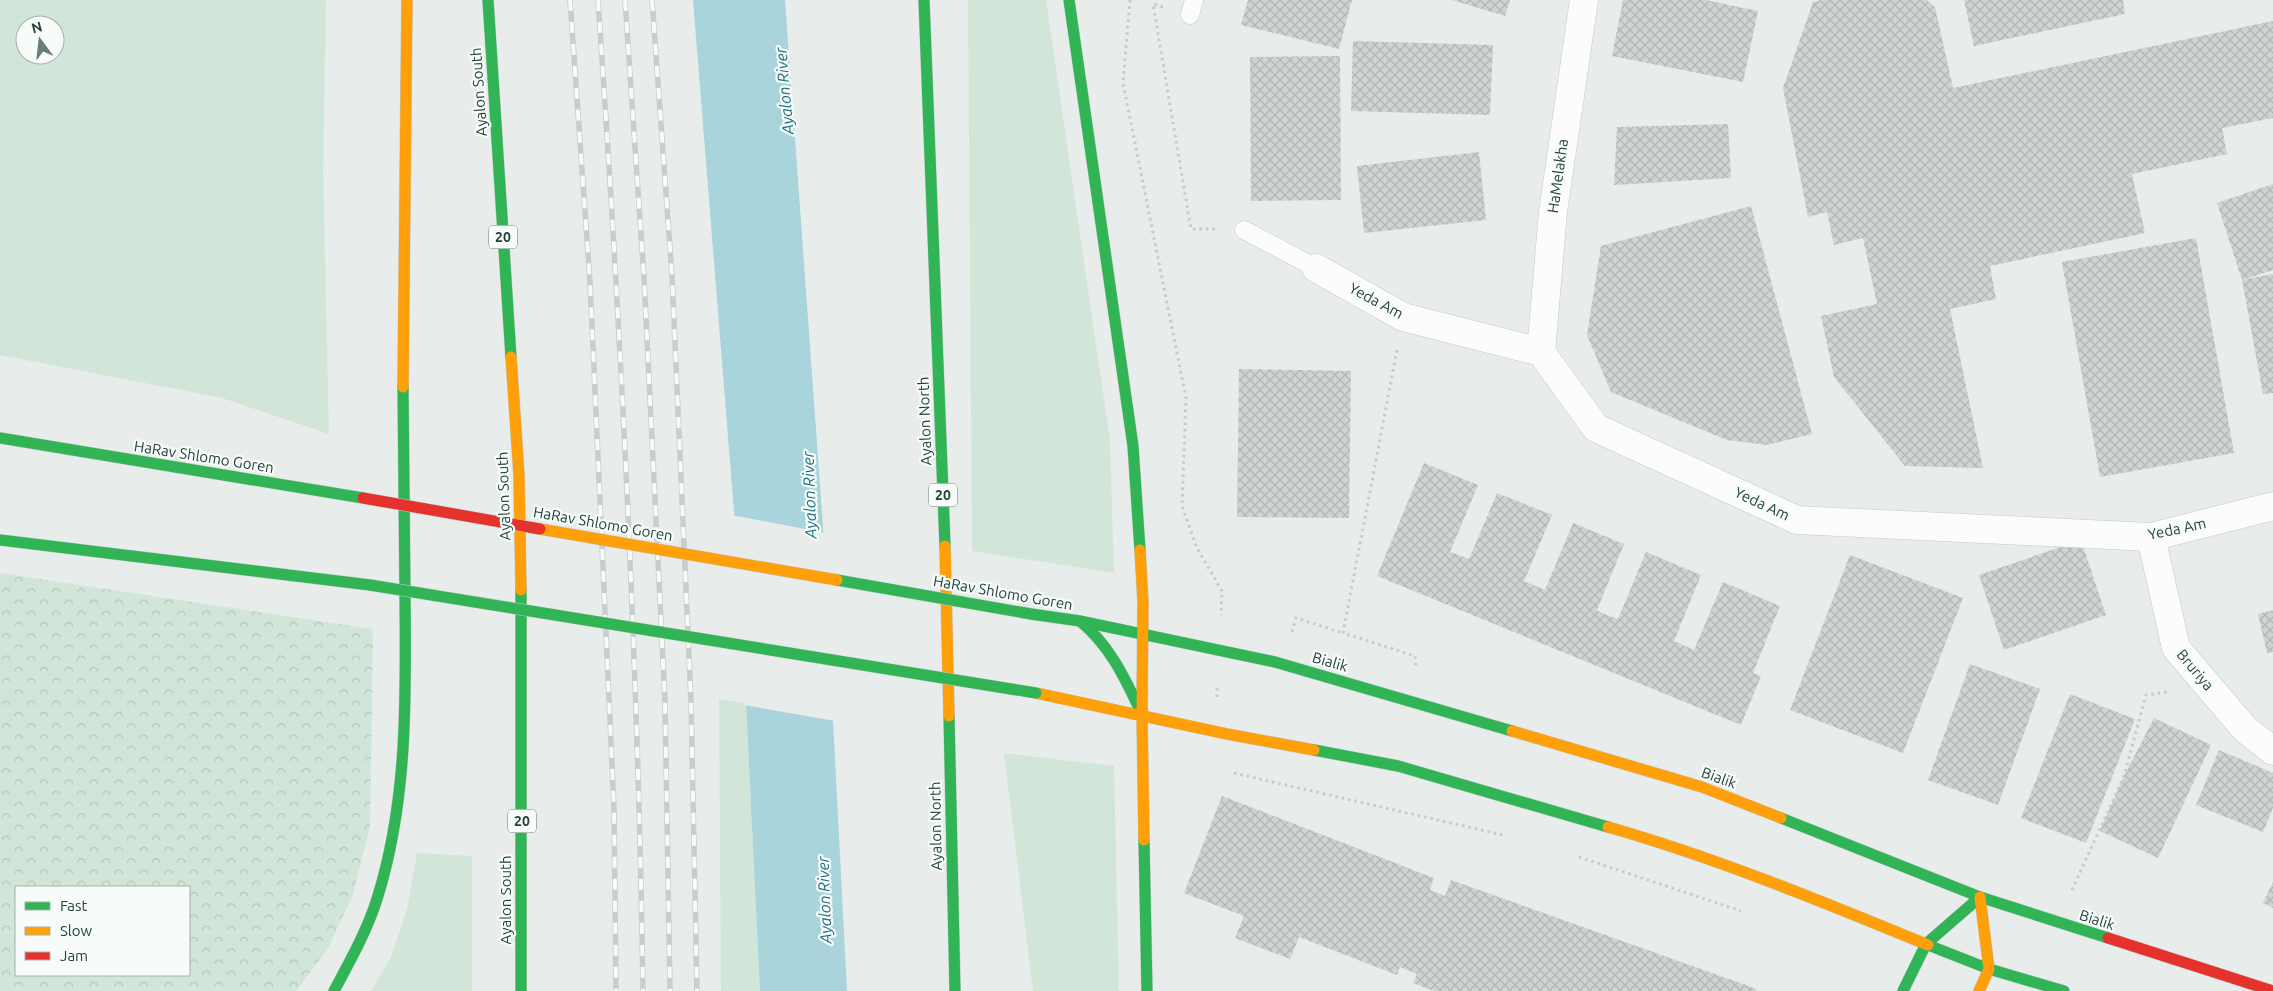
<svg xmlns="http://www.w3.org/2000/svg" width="2273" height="991" viewBox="0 0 2273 991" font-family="Ubuntu,sans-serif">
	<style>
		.green { fill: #d1e6d8; fill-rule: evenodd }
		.park { fill: url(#park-crowns); fill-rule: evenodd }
		.water { fill: #a9d4db }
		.pier { fill: #e8edeb }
		.building { fill: url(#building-cross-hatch) }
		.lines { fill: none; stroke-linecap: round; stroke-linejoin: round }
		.lane-casing { stroke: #c5cac8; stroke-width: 19 }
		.street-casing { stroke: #c5cac8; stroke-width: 29 }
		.fast-casing { stroke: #c3cbc8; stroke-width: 12 }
		.slow-casing { stroke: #c3cbc8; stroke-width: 12 }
		.jam-casing { stroke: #c3cbc8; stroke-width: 12 }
		.path { stroke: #c3ccca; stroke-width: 3; stroke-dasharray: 2.5 4; stroke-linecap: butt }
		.lane { stroke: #fcfcfc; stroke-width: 18 }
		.street { stroke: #fcfcfc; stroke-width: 28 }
		.fast { stroke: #30b455; stroke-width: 11 }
		.slow { stroke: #ff9f0a; stroke-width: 11 }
		.jam { stroke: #e5322d; stroke-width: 11 }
		.rail-casing { stroke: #c9cdcc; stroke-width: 5.5 }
		.rail { stroke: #f7fbf9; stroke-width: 4; stroke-dasharray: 11; stroke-linecap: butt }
		.fast-bridge-casing { stroke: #c3cbc8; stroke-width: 12; stroke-linecap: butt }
		.slow-bridge-casing { stroke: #c3cbc8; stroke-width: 12; stroke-linecap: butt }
		.jam-bridge-casing { stroke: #c3cbc8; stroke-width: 12; stroke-linecap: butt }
		.fast-bridge { stroke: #30b455; stroke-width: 11 }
		.slow-bridge { stroke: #ff9f0a; stroke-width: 11 }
		.jam-bridge { stroke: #e5322d; stroke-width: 11 }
		.labels { text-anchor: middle; stroke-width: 4.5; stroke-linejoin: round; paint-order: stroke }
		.shield { fill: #f7fbf9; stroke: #637a73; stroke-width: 1 }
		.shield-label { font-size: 14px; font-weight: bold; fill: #24423a }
		.street-label { font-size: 15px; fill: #24423a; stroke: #f7fbf9 }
		.water-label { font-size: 16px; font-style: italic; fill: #1c6f80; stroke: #f7fbf9 }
	</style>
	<defs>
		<pattern id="park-crowns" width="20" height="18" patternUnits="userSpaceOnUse" patternTransform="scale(1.25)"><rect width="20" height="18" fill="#d1e6d8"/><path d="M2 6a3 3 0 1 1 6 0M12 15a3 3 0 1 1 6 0" fill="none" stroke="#b3c6ba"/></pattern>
		<pattern id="building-cross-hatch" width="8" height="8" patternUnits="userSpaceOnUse" patternTransform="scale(1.25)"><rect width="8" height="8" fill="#cfd4d2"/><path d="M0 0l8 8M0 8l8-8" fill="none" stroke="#b2b7b5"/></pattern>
	</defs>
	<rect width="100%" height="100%" fill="#e8edeb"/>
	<path class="green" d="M0,0H326L323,169L329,434L222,398L0,355ZM25,25H55V55H25Z
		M968,0H1046L1110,441L1114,573L972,551Z
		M719,699L746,703L760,991H721Z
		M1004,753L1114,766L1119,991H1033Z
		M417,853L472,856V991H371L390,959L407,909Z"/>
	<path class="park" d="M0,573L373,629L370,827L352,897L327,950L296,991H0ZM16,887H189V975H16Z"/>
	<path class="water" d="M693,0H785L823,526L847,991H760L746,703L734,512Z"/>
	<path class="pier" d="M731,515L826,533L835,721L744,705Z"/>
	<path class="building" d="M1248,0H1352L1339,49L1241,25Z
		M1452,0H1510L1505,16Z
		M1623,0H1706L1758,11L1743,82L1612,56Z
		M1821,0H1927L1935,7L1953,88L2273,21V118L2222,128L2227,154L2132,174L2145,233L1990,266L1996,299L1950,309L1983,468L1905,466L1834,377L1821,316L1877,304L1863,238L1834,245L1827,212L1808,217L1783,88L1813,2Z
		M1964,0H2123L2125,14L1974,46Z
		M1353,41L1493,45L1490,115L1351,111Z
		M1340,56L1341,200L1251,201L1250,57Z
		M1728,124L1731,178L1614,185L1617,127Z
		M1479,152L1486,220L1364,233L1357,166Z
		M2273,184V270L2242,280L2273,274V393L2263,394L2242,280L2217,203Z
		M1751,206L1812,434L1767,445L1727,440L1611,392L1587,335L1601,246Z
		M2196,238L2234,453L2100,477L2062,262Z
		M1239,369L1351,371L1349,518L1237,517Z
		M1424,463L1478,485L1450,552L1459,555L1469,559L1497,493L1552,515L1524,581L1545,590L1573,523L1624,544L1597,610L1604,614L1618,619L1646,552L1701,575L1674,641L1694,650L1723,582L1780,606L1753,673L1761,676L1741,725L1377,576Z
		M2081,540L2106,615L2004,650L1979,575Z
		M1850,555L1963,598L1903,753L1790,710Z
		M2273,610V652L2267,653L2258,614Z
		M1970,664L2040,689L1998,805L1928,780Z
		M2070,694L2135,719L2086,843L2021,818Z
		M2154,718L2211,745L2158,858L2100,831L2124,776Z
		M2219,750L2273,773V808L2263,832L2196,805Z
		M1222,796L1434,878L1430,890L1445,896L1451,880L1757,989L1756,991H1434L1413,983L1417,974L1400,967L1397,975L1299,937L1290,959L1235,938L1244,916L1184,893Z
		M2273,882V908L2263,903Z"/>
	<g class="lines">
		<g class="lane-casing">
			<path id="lane" d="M1190,15L1194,0
				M1244,230L1316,268"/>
		</g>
		<g class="street-casing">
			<path id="street" d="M1316,268L1403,317L1541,352L1596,428L1797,520L2151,537L2273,506
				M1541,352L1553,212L1584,0
				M2151,537L2176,648L2245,729L2273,751"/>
		</g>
		<g class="fast-casing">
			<path id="fast" d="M488,0L511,357
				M924,0L945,546
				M1069,0L1133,446L1140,550
				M0,438L363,498
				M0,540L370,585
				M521,590V991
				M1031,614L1080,621L1275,662L1512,731
				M1080,621C1108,644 1123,674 1138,706
				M949,716L955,991
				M1314,750L1398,766L1608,827
				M1781,818L1980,897L2108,938
				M1144,840L1147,991
				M1928,945L1989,969L2064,991
				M334,991C350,961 367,931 377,899C408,801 406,696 405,595C404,525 404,456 403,387
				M1903,991L1926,944L1980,897"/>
		</g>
		<g class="slow-casing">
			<path id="slow" d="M511,357L519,475L521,590
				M403,387L407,0
				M945,546L949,716
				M1140,550L1143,602L1142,714L1144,840
				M1036,693L1227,734L1314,750
				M1512,731L1702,787L1781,818
				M1608,827C1717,858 1823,902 1928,945
				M1979,991L1989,969L1980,897"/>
		</g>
		<g class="jam-casing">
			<path id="jam" d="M2108,938L2273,991"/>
		</g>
		<path class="path" d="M1130,0L1123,83L1186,398L1182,506L1197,548L1222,591L1221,615
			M1163,7L1153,4L1191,229H1215
			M1397,350L1343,633L1415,656L1416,668
			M1292,632L1296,618L1343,633
			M1217,697V684
			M1234,773L1503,835
			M1579,857L1741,911
			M2072,890L2124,776L2146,695L2167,692"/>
		<use href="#lane" class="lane"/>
		<use href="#street" class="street"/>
		<use href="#fast" class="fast"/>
		<use href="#slow" class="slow"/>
		<use href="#jam" class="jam"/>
		<g class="rail-casing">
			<path id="rail" d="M570,0L590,282L614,808L616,991
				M598,0C621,331 638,660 643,991
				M625,0L644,278L665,702L670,991
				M652,0L672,276L691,701L697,991"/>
		</g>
		<use href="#rail" class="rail"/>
		<g class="fast-bridge-casing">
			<path id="fast-bridge" d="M837,580L1031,614
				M370,585L1036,693"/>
		</g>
		<g class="slow-bridge-casing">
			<path id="slow-bridge" d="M540,529L837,580"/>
		</g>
		<g class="jam-bridge-casing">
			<path id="jam-bridge" d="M363,498L540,529"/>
		</g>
		<use href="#fast-bridge" class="fast-bridge"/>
		<use href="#slow-bridge" class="slow-bridge"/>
		<use href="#jam-bridge" class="jam-bridge"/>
	</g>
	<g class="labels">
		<g class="shield">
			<rect x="489" y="225.5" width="28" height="23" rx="4"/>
			<rect x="929" y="483.5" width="28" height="23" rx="4"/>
			<rect x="508" y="809.5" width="28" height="23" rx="4"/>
		</g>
		<g class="shield-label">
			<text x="503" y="242">20</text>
			<text x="943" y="500">20</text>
			<text x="522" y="826">20</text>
		</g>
		<g class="street-label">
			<text transform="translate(479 92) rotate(-94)" y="5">Ayalon South</text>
			<text transform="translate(1558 176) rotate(-82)" y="5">HaMelakha</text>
			<text transform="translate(1376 301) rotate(28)" y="5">Yeda Am</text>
			<text transform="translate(925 421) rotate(-92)" y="5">Ayalon North</text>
			<text transform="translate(204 457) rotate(9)" y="5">HaRav Shlomo Goren</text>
			<text transform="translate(504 496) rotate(-92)" y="5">Ayalon South</text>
			<text transform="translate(1762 504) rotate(25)" y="5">Yeda Am</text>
			<text transform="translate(603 524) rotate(10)" y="5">HaRav Shlomo Goren</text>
			<text transform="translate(2177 529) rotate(-12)" y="5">Yeda Am</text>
			<text transform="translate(1003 593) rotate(10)" y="5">HaRav Shlomo Goren</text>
			<text transform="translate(1330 662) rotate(16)" y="5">Bialik</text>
			<text transform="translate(2195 670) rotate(50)" y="5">Bruriya</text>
			<text transform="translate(1719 778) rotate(20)" y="5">Bialik</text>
			<text transform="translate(936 826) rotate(-91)" y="5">Ayalon North</text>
			<text transform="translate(506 900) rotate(-90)" y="5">Ayalon South</text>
			<text transform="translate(2097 920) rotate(18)" y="5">Bialik</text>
		</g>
		<g class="water-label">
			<text transform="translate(784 91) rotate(-95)" y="6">Ayalon River</text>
			<text transform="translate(809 495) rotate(-92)" y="6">Ayalon River</text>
			<text transform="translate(824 900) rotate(-92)" y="6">Ayalon River</text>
		</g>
	</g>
	<rect x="15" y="886" width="175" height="90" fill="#f7fbf9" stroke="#a3b1ad"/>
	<rect x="25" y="902" width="25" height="8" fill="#30b455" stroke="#a3b1ad"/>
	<text x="60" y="911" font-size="15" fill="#24423a">Fast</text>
	<rect x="25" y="927" width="25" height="8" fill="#ff9f0a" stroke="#a3b1ad"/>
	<text x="60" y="936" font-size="15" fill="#24423a">Slow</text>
	<rect x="25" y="952" width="25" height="8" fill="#e5322d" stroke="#a3b1ad"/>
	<text x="60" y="961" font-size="15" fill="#24423a">Jam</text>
	<g transform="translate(40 40) rotate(345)"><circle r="24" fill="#f7fbf9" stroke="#a3b1ad"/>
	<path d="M0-4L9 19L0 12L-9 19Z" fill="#697e78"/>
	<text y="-8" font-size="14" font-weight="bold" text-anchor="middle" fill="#24423a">N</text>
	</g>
</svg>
